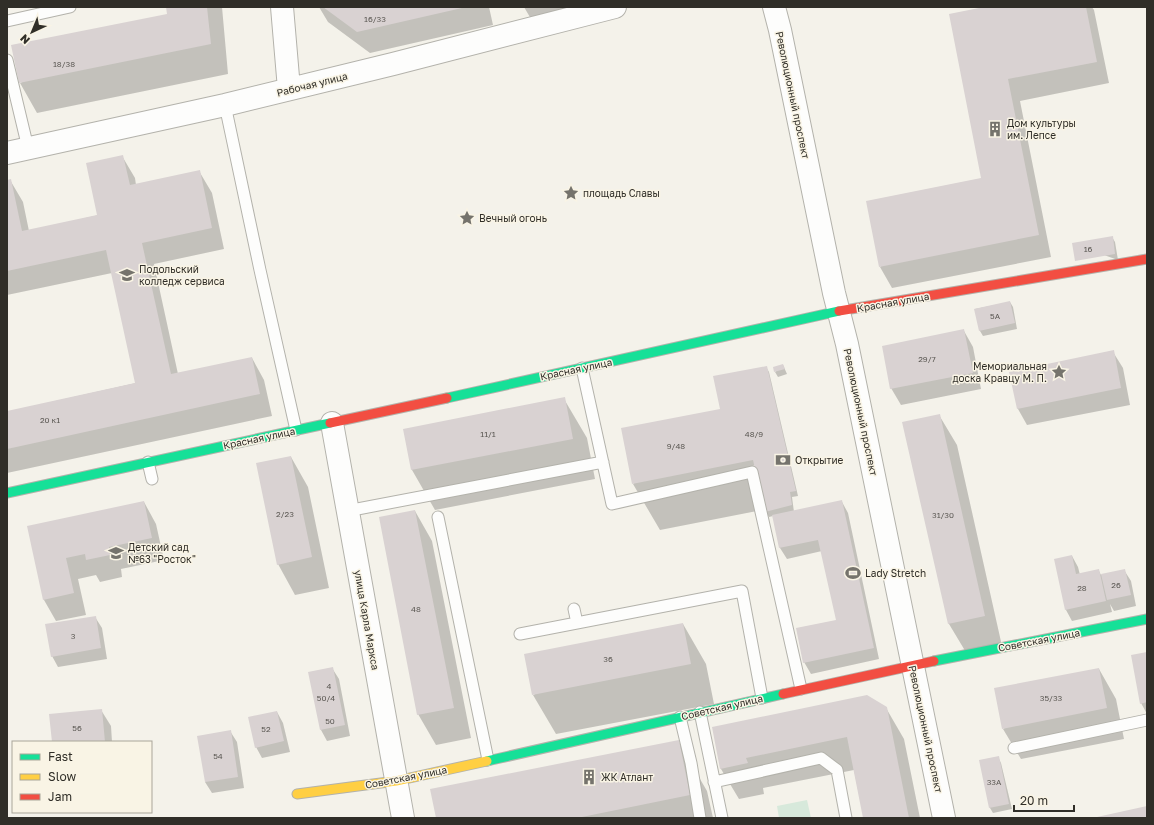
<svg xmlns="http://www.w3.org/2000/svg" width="1154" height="825" viewBox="0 0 1154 825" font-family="'Golos Text',sans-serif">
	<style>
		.green { fill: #d7e9db }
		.shadow { fill: #0003 }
		.building { fill: #d9d2d2 }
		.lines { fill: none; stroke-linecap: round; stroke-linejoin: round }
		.lane-casing { stroke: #b3b2ab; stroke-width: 13 }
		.street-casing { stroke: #b3b2ab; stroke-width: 24 }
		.fast-casing { stroke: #b3b2ab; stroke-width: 11 }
		.slow-casing { stroke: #b3b2ab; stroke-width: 11 }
		.jam-casing { stroke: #b3b2ab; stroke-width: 11 }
		.lane { stroke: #fdfdfc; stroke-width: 11 }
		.street { stroke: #fdfdfc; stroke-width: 22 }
		.fast { stroke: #16e098; stroke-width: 9 }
		.slow { stroke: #ffcf43; stroke-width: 9 }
		.jam { stroke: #f24e42; stroke-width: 9 }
		.labels { text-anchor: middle; stroke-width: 3; stroke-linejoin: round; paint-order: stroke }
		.number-label { font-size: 8px; fill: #5a5752 }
		.street-label { font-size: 10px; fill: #302e28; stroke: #f9f4e5 }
		.poi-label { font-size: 10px; fill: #302e28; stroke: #f9f4e5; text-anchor: start }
	</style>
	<rect width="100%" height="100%" fill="#f4f2ea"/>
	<path class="green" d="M807,800L811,818H779L777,806Z"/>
	<path class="shadow" d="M167,7H222L228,74L37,113L20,83L168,15Z
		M319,7H489L493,25L370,53L328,22Z
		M524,7H591L534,24Z
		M990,7H1092L1094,10L1109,83L1020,101L1051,257L892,288L880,267L983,179Z
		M122,156L135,178L136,185L199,171L212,193L224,249L154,264L178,374L252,358L264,380L272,416L7,473V412L136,383L112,273L7,295V181L10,180L23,202L29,231L99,215Z
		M1112,237L1115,242L1118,260L1073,244Z
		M1010,302L1013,307L1017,329L983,336L980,331L975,309Z
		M964,331L973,347L981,389L901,405L891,388Z
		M1113,352L1123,368L1130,405L1027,425L1018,409L1010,372Z
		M783,365L787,374L778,377L775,372Z
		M766,367L769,372L798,496L792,497L794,512L842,502L848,513L879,659L811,674L804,662L837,620L822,551L787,559L780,548L773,516L769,517L766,512L756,465L749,467L757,511L660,530L633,484L722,409Z
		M564,399L587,438L595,479L435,510L412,470L404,430Z
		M939,415L957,445L1002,646L967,654L949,624L903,423Z
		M291,457L308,487L329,588L295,595L278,564Z
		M144,502L156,524L164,560L121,569L122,577L100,582L96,575L78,579L86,615L56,621L44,600L28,527Z
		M415,511L432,541L471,738L436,745L418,714Z
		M1072,556L1078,567L1080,575L1099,571L1101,575L1124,570L1131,581L1136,606L1114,611L1110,604L1112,612L1072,621L1066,610Z
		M95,617L102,628L107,659L58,667L52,656Z
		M683,624L706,664L714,704L556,734L533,695Z
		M1147,653V714L1141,703Z
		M332,668L339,679L350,736L327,741L321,730Z
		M1099,669L1116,699L1124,739L1021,759L1003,729Z
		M886,708L904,739L920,818H864L854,770L763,788L764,794L739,799L721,769L713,728Z
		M101,710L111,726L112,742H53Z
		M277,712L283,723L290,752L262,758L256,747Z
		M230,731L237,742L244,788L212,793L205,782Z
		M678,741L707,791L713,818H437Z
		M998,757L1001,763L1012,809L993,813L990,808L980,761Z"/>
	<path class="building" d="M166,7H207L211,44L19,83L11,45L167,14Z
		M323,7H462V8L357,32Z
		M984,7H1086L1097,62L1008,79L1039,235L879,267L866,201L981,178L949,14Z
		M123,155L130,185L200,170L212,228L142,243L171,374L252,357L260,394L7,449V411L135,383L106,250L7,271V180L11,179L22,231L97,215L86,163Z
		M1113,236L1115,254L1075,261L1072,243Z
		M1010,301L1015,323L979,331L974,309Z
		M964,329L973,373L890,389L882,346Z
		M1114,350L1121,388L1017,409L1009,372Z
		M783,364L785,369L774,372L773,367Z
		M767,366L796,491L790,492L792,505L765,512L753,460L632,484L621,428L720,409L713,376Z
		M565,397L573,439L411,470L403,429Z
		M940,414L985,616L948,624L902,422Z
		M291,456L312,557L277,565L256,463Z
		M842,500L874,648L803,663L796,628L836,620L818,540L779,548L772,515Z
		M144,501L152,538L109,547L110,555L86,560L85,554L66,558L74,593L43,600L27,526Z
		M415,510L454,708L417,715L379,517Z
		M1072,555L1076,574L1099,569L1106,601L1065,610L1054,559Z
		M1125,569L1131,595L1107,600L1101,574Z
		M96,616L101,648L51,657L45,624Z
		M683,623L691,664L532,695L524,654Z
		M1147,652V702L1140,704L1131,655Z
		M333,667L345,725L320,730L308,672Z
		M1099,668L1107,708L1002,729L994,688Z
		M867,695L887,707L909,818H863L847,737L746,758L748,763L720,769L712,727Z
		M102,709L105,742H52L49,714Z
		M277,711L284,741L255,748L248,717Z
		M231,730L238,777L205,782L197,736Z
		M679,740L690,795L577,818H436L430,789Z
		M999,756L1009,804L989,808L979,760Z
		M1147,806V818H1097V817Z"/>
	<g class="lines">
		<g class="lane-casing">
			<path id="lane" d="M7,21L70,7
				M7,60L28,148
				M225,105L260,270L296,430
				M582,368L612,504L752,472L801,689
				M148,462L152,479
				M347,511L603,462
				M438,517L488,760
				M574,609L577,623
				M520,634L742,591L762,698
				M700,712L722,818
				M680,717L691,763L700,818
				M1014,748L1147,720
				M714,782L821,758L837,770L846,818"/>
		</g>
		<g class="street-casing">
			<path id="street" d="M282,7L289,89
				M774,7L780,30L834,293L847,344L944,818
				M7,153L225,105L393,64L615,7
				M332,423L403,818"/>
		</g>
		<g class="fast-casing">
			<path id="fast" d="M447,398L839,311
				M7,493L330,423
				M934,661L1147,619
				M487,761L783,694"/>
		</g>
		<g class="slow-casing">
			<path id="slow" d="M297,794L396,781L487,761"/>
		</g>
		<g class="jam-casing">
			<path id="jam" d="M839,311L1147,259
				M330,423L447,398
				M783,694L934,661"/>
		</g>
		<use href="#lane" class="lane"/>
		<use href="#street" class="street"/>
		<use href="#fast" class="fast"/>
		<use href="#slow" class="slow"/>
		<use href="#jam" class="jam"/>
	</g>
	<defs>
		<g id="building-bare" transform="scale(1.2)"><path d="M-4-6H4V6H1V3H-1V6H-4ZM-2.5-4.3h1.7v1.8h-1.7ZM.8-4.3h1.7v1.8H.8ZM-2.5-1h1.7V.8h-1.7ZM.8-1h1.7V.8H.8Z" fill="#75736c" stroke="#f9f4e5" stroke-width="2.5" paint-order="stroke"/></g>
		<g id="sight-bare" transform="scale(1.2)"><path d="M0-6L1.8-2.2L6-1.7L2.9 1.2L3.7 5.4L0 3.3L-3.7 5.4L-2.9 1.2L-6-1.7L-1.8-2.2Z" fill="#75736c" stroke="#f9f4e5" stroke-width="2.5" paint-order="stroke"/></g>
		<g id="university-bare" transform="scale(1.2)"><path d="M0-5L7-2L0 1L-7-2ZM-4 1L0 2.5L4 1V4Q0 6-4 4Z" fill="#75736c" stroke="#f9f4e5" stroke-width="2.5" paint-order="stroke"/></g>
		<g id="bank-bare" transform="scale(1.2)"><path d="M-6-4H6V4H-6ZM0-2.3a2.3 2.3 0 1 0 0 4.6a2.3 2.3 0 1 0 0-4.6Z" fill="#75736c" stroke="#f9f4e5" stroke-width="2.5" paint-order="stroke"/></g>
		<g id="school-bare" transform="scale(1.2)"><path d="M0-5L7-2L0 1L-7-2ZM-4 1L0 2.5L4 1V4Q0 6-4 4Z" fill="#75736c" stroke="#f9f4e5" stroke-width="2.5" paint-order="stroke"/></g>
		<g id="stadium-bare" transform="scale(1.2)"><path d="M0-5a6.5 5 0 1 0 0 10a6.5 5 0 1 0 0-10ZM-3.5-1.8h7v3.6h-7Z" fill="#75736c" stroke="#f9f4e5" stroke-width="2.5" paint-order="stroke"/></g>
	</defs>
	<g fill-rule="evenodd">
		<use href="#building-bare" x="995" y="129"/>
		<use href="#sight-bare" x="571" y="193"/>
		<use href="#sight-bare" x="467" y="218"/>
		<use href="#university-bare" x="127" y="275"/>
		<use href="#sight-bare" x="1059" y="372"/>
		<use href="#bank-bare" x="783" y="460"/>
		<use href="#school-bare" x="116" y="553"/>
		<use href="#stadium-bare" x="853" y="573"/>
		<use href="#building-bare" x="589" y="777"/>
	</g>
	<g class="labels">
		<g class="number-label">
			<text x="375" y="22">16/33</text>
			<text x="64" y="67">18/38</text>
			<text x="1088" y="252">16</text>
			<text x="995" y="319">5А</text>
			<text x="927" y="362">29/7</text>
			<text x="50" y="423">20 к1</text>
			<text x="488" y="437">11/1</text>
			<text x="754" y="437">48/9</text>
			<text x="676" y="449">9/48</text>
			<text x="285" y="517">2/23</text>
			<text x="943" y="518">31/30</text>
			<text x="1116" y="588">26</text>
			<text x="1082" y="591">28</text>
			<text x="416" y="612">48</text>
			<text x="73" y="639">3</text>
			<text x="608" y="662">36</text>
			<text x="329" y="689">4</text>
			<text x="326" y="701">50/4</text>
			<text x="1051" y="701">35/33</text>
			<text x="330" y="724">50</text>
			<text x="77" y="731">56</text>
			<text x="266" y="732">52</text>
			<text x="218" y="759">54</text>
			<text x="994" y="785">33А</text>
		</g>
		<g class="street-label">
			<text transform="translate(312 84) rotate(-14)" y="4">Рабочая улица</text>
			<text transform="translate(793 95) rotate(78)" y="4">Революционный проспект</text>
			<text transform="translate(893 302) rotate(-10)" y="4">Красная улица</text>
			<text transform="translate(576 369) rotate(-12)" y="4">Красная улица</text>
			<text transform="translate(861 412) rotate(78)" y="4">Революционный проспект</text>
			<text transform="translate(259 438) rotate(-12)" y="4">Красная улица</text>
			<text transform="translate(367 620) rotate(80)" y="4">улица Карла Маркса</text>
			<text transform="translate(1039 640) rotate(-11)" y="4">Советская улица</text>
			<text transform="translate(722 707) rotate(-13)" y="4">Советская улица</text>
			<text transform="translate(926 729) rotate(78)" y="4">Революционный проспект</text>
			<text transform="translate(406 777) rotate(-11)" y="4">Советская улица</text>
		</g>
		<g class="poi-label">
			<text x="1007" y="127">Дом культуры<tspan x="1007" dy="12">им. Лепсе</tspan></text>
			<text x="583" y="197">площадь Славы</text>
			<text x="479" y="222">Вечный огонь</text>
			<text x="139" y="273">Подольский<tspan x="139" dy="12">колледж сервиса</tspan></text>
			<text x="1047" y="370" text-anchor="end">Мемориальная<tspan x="1047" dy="12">доска Кравцу М. П.</tspan></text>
			<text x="795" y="464">Открытие</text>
			<text x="128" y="551">Детский сад<tspan x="128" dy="12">№63 "Росток"</tspan></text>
			<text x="865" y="577">Lady Stretch</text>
			<text x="601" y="781">ЖК Атлант</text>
		</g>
	</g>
	<rect width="1154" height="825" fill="none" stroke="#302e28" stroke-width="16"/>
	<rect x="12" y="741" width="140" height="72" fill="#f9f4e5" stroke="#a9a599"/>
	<rect x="20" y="754" width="20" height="6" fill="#16e098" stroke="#a9a599"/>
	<text x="48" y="761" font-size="12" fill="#302e28">Fast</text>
	<rect x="20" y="774" width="20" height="6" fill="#ffcf43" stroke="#a9a599"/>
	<text x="48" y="781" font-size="12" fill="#302e28">Slow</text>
	<rect x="20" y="794" width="20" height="6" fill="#f24e42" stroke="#a9a599"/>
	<text x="48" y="801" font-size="12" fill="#302e28">Jam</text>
	<g transform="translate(32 32) rotate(224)" stroke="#f9f4e5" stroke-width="3" paint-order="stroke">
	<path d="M0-3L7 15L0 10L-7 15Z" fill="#302e28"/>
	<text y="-6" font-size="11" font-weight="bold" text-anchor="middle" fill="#302e28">N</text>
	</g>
	<path d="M1014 805v6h60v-6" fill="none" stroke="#302e28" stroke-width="2"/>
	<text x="1020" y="805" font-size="12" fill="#302e28" stroke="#f9f4e5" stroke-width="3" paint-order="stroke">20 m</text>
</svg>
